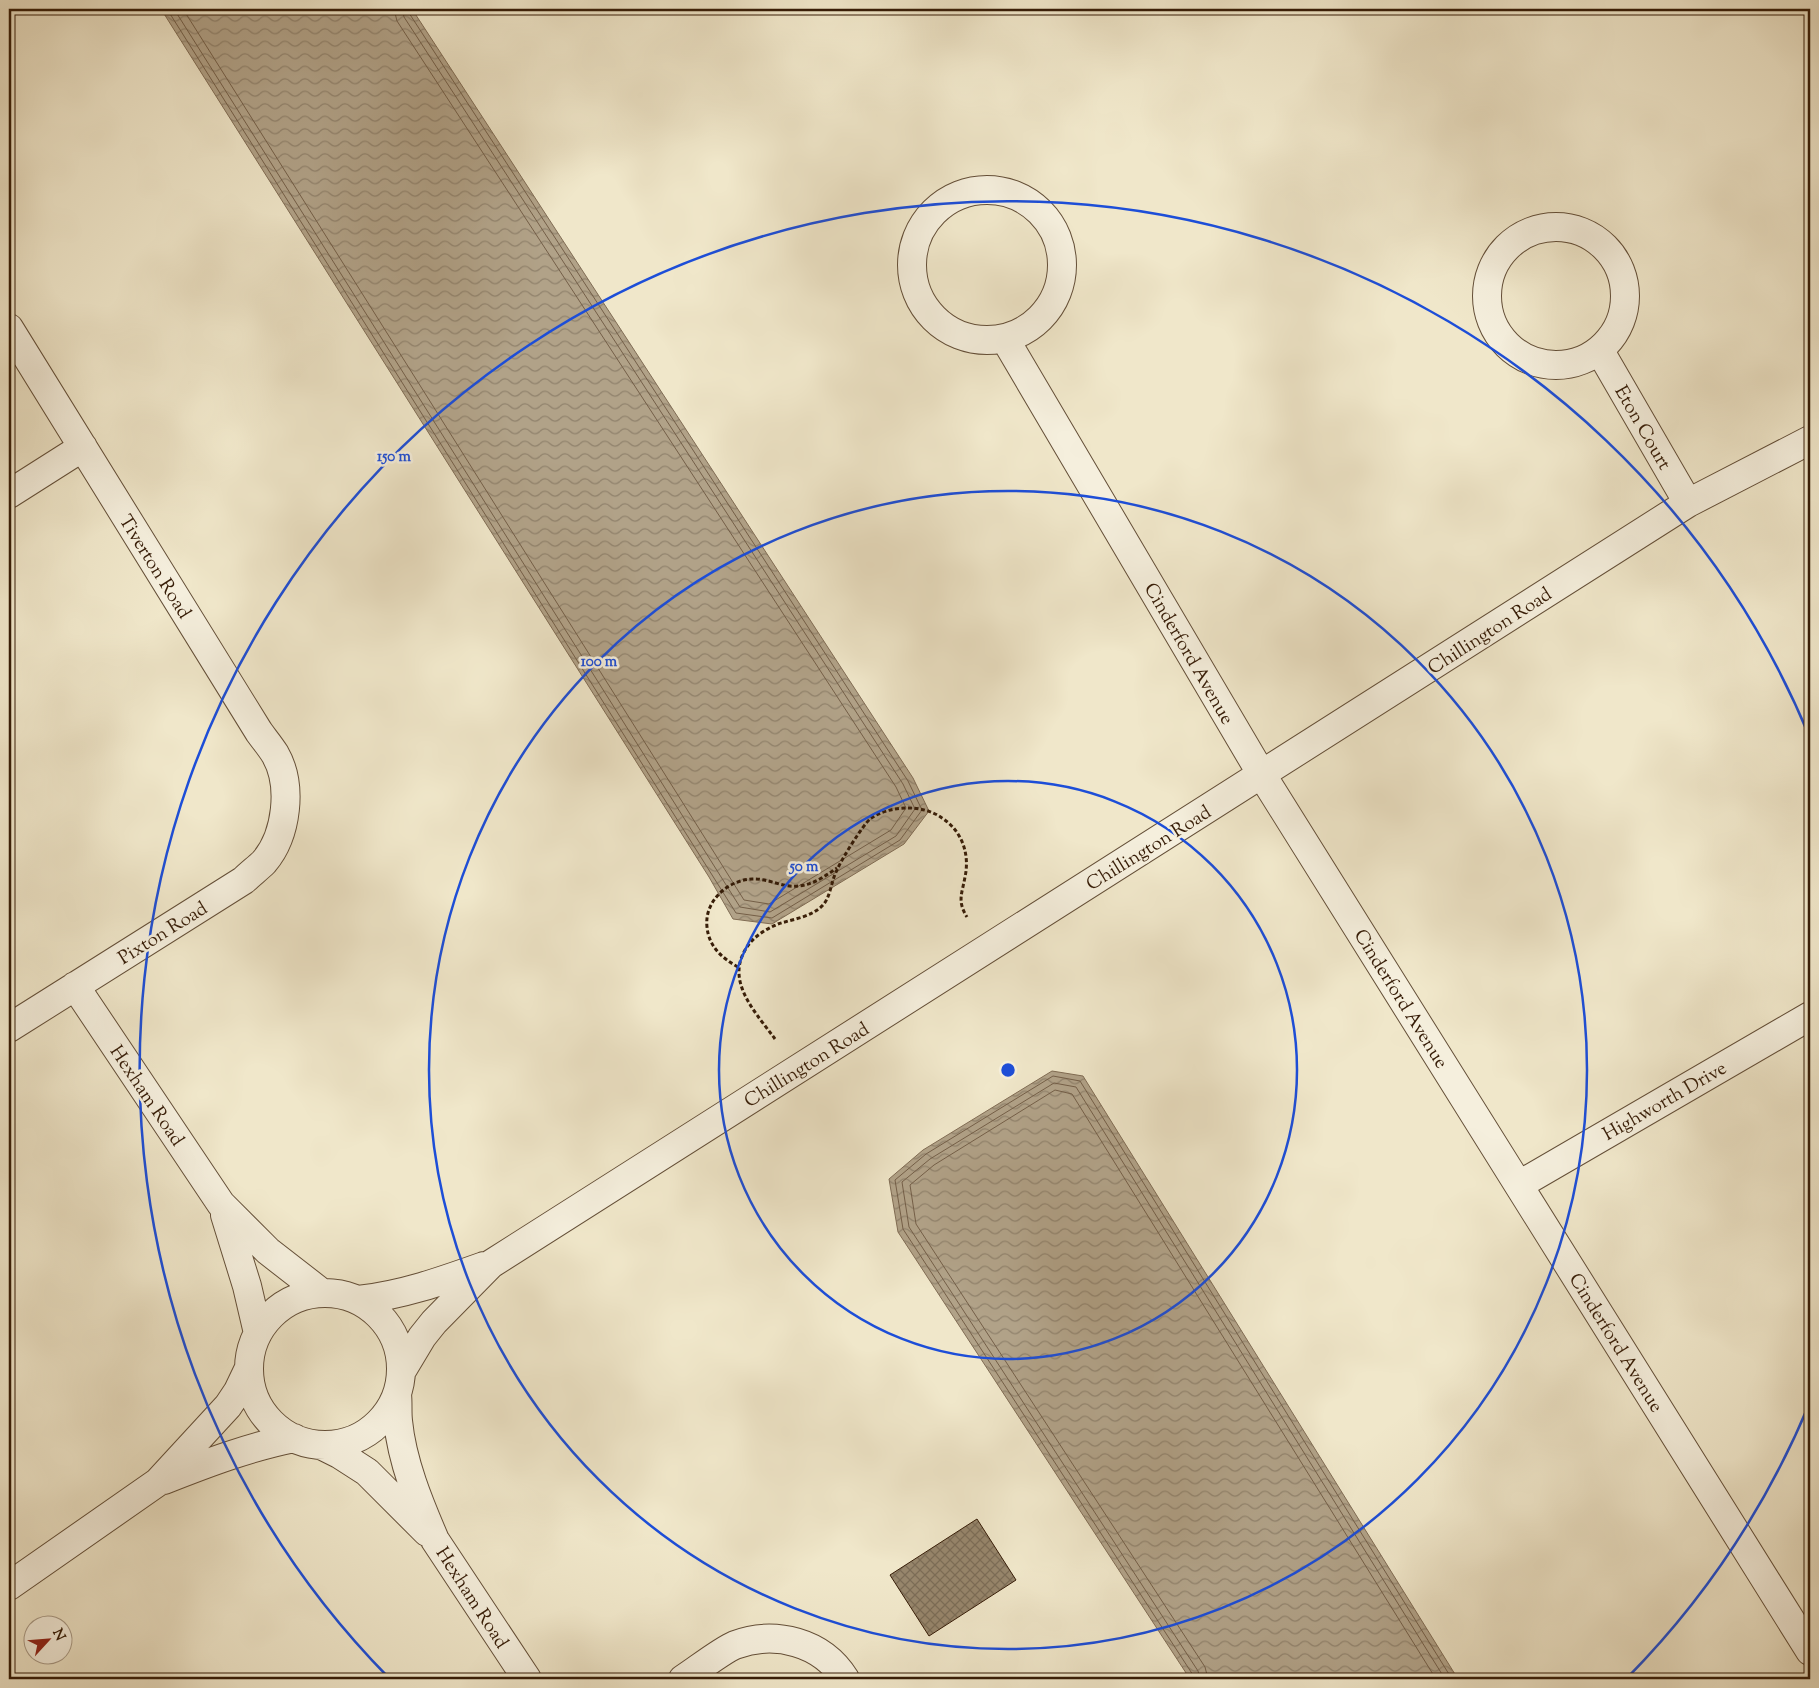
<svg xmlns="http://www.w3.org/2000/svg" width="1819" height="1688" viewBox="0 0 1819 1688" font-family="'Sorts Mill Goudy',serif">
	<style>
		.water { fill: url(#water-waves); stroke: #806c54 }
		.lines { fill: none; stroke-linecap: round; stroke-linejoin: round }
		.shore { stroke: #745f48; stroke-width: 1 }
		.building { fill: url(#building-cross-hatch); stroke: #361c07 }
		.minor-casing { stroke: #644f38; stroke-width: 30 }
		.path { stroke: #361c07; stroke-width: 3; stroke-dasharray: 4 2.5; stroke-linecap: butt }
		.minor { stroke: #f5efdd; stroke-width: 28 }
		.ring { fill: none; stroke: #1d4ed8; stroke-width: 2.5 }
		.labels { text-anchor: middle; stroke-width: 5; stroke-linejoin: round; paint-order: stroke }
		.street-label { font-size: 19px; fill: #361c07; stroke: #f5efdd }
		.centre { fill: #1d4ed8; stroke: #f5efdd; stroke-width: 2.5 }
		.ring-label { font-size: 15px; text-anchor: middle; font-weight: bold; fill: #1d4ed8; stroke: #f5efdd; stroke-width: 5; stroke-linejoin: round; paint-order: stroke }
	</style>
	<defs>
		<pattern id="water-waves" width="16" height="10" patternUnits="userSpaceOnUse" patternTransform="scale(1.25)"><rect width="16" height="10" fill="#b1a288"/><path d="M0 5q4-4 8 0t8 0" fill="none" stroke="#91836d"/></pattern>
		<pattern id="building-cross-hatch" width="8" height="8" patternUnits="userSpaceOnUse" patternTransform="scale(1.25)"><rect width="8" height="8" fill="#97866c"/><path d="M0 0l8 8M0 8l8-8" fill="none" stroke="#7c6d57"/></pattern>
	</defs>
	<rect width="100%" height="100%" fill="#f0e7ca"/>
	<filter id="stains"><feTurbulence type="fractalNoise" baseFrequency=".004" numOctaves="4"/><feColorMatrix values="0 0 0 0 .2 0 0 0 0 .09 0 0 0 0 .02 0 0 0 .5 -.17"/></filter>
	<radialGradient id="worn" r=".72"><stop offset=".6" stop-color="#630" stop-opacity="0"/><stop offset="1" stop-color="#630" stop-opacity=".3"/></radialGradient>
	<path class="water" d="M161,9H412L913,778L929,811L904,844L772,924L733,919L709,877Z
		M1052,1071L1083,1076L1458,1679H1190L898,1232L889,1179L923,1150Z"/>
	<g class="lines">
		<path class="shore" d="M167,9L736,913L772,918L900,840L922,810L908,781L409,13L408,9
			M174,9L740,907L770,912L896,836L915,809L903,784L404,17L402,9
			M183,9L744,900L769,904L891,830L906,808L896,787L397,21L394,9
			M1194,1679L1193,1675L903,1229L895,1180L926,1154L1053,1076L1080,1081L1452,1679
			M1200,1679L1198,1671L909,1227L902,1182L930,1159L1054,1083L1076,1087L1445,1679
			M1208,1679L1205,1667L916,1224L910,1185L934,1165L1055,1090L1072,1094L1436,1679"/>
	</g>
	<path class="building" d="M977,1519L1016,1580L929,1636L890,1575Z"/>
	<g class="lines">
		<g class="minor-casing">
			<path id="minor" d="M912 265a75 75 0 1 1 150 0a75 75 0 1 1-150 0Z
				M1487 296a69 69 0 1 1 138 0a69 69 0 1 1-138 0Z
				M9,328L259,732C264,739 270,746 275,754C293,785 287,835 264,862C258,868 250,874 244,880L9,1028
				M1005,339L1262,775L1810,1651
				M1600,351L1688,503
				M9,494L83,447
				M75,986L221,1204L268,1251L322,1293
				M1519,1185L1810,1016
				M225,1215L247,1286L258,1333
				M249 1369a76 76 0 1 1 152 0a76 76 0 1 1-152 0Z
				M358,1300C403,1295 442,1281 484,1266
				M401,1372L422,1337L434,1322L491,1264L1688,503L1810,440
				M397,1394C398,1403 397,1412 398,1421C402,1462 419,1503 435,1540L527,1679
				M321,1445L339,1454L367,1472L427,1532
				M164,1480C207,1463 249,1447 294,1438
				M9,1586L158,1482L228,1406L238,1391L249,1368
				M683,1679C697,1670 721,1651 735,1645C775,1630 822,1642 845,1679"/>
		</g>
		<path class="path" d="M738,967C722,958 709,947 707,927C704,901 728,880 752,879C768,878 783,888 798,886C813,885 825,876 837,868
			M775,1039C757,1014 727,984 744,952C751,938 764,930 778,924C793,919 812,917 823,905C831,896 831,881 837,870C841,860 863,825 870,819C889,805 923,804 942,818C962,831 970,854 965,877C962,894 957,901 967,917"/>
		<use href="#minor" class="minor"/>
	</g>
	<g class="ring">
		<circle cx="1008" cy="1070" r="289"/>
		<circle cx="1008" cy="1070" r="579"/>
		<path d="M1810 1402A868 868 0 0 1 1627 1678M389 1678A868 868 0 1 1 1810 738"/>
	</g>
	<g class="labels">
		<g class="street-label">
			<text transform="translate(1644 427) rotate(60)" y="7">Eton Court</text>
			<text transform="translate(156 566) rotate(58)" y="7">Tiverton Road</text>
			<text transform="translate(1489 630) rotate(-33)" y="7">Chillington Road</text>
			<text transform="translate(1190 653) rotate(60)" y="7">Cinderford Avenue</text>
			<text transform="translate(1148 847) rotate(-32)" y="7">Chillington Road</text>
			<text transform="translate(162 932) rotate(-32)" y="7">Pixton Road</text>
			<text transform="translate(1402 998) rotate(58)" y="7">Cinderford Avenue</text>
			<text transform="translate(806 1064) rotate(-32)" y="7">Chillington Road</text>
			<text transform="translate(148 1095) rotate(56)" y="7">Hexham Road</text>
			<text transform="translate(1664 1100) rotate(-30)" y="7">Highworth Drive</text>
			<text transform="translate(1617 1342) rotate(58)" y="7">Cinderford Avenue</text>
			<text transform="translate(473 1597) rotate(57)" y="7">Hexham Road</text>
		</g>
	</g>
	<circle cx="1008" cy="1070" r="8" class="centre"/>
	<g class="ring-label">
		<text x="394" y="461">150 m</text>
		<text x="599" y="666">100 m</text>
		<text x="804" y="871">50 m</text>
	</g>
	<rect width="1819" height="1688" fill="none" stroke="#f0e7ca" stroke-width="30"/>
	<rect x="10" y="10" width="1799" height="1668" fill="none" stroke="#361c07" stroke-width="2.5"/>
	<rect x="15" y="15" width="1789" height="1658" fill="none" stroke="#361c07"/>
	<g transform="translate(48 1640) rotate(64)"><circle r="24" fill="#f5efdd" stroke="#a99b87"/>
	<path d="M0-4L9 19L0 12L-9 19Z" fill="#8f2418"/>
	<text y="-8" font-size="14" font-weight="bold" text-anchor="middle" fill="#361c07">N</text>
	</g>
	<rect width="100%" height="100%" filter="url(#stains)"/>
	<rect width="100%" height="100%" fill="url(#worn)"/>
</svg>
